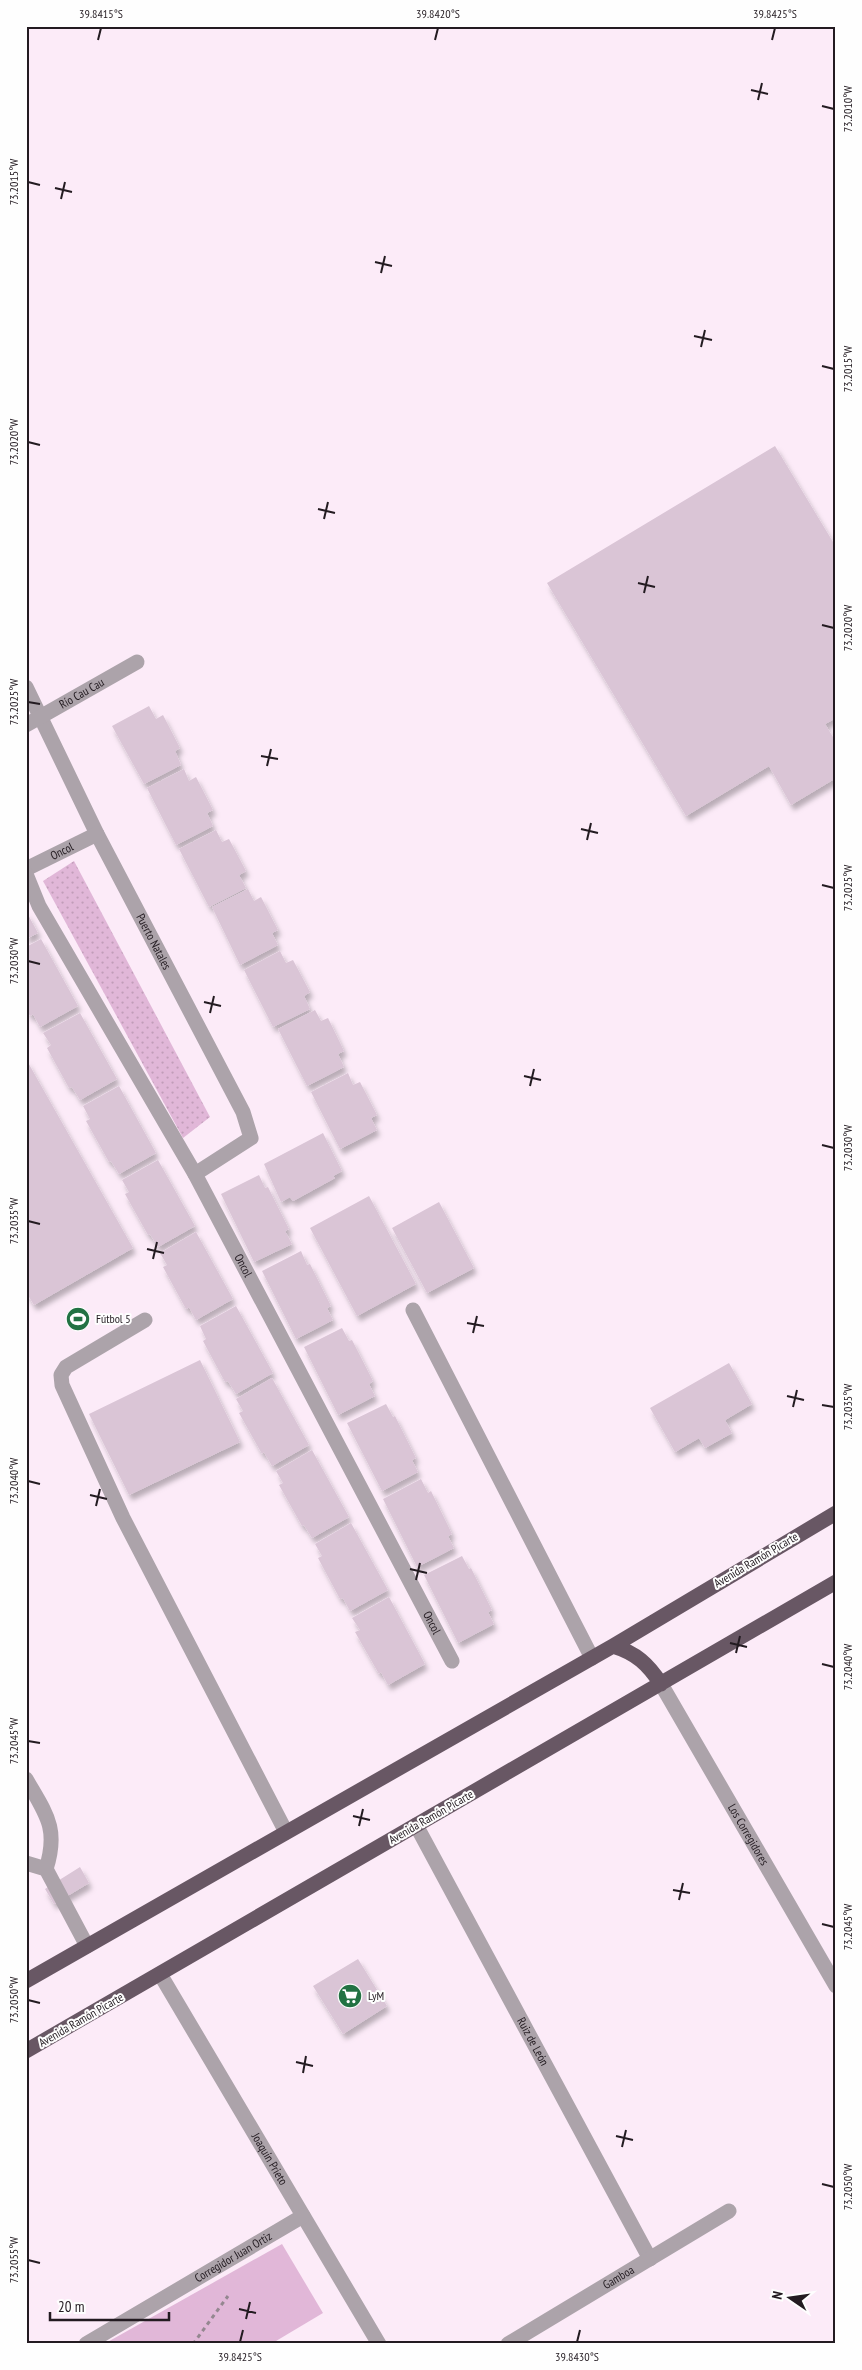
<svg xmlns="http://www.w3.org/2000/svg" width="862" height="2370" viewBox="0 0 862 2370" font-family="'PT Sans Narrow',sans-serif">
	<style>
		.grass { fill: url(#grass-dots) }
		.park { fill: #e1b7d8 }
		.building { fill: #dac5d6; filter: url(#shadow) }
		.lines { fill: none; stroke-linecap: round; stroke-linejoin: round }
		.path { stroke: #948790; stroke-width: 3; stroke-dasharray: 4 4; stroke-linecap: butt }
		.service { stroke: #aca3aa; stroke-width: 15 }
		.minor { stroke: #aca3aa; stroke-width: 15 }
		.trunk { stroke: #685764; stroke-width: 15 }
		.ticks { fill: none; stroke: #231b21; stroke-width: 2 }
		.labels { text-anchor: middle; stroke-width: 4; stroke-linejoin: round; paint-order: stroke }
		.street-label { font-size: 12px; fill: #231b21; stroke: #fefefe }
		.poi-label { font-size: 12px; fill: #231b21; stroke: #fefefe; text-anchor: start }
		.neatline { fill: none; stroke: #231b21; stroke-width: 2 }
		.ticks-label { font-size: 12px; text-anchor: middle; fill: #231b21 }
	</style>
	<defs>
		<pattern id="grass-dots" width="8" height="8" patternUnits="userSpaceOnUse" patternTransform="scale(1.25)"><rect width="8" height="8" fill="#e1b7d8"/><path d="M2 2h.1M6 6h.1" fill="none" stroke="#c19db9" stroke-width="1.8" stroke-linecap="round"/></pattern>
		<filter id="shadow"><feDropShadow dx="3" dy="5.5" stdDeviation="2.5" flood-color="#0004"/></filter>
	</defs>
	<rect width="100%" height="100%" fill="#fcebf8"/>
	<path class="grass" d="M74,861L210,1117L183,1138L43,881Z"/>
	<path class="park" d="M282,2244L323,2313L271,2344H104Z"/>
	<path class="building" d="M775,446L836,547V718L825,724L836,742V778L791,805L769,766L686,816L547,583Z
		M149,706L156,719L163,715L180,748L175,751L181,765L144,784L112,726Z
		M184,769L189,781L196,777L213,810L207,813L213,826L176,845L147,788Z
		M216,830L222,842L229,839L246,871L239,875L246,888L209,907L179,849Z
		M248,889L254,901L261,897L278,930L272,933L278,945L240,965L212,907Z
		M26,911L38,933L26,939Z
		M41,939L78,1006L40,1027L33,1014L30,1016L26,1008V947Z
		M280,951L286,963L293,960L310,992L304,996L310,1009L273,1027L244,970Z
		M315,1010L321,1021L328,1018L344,1051L338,1054L344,1067L307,1086L278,1029Z
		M80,1013L117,1079L80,1100L72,1087L69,1088L47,1048L51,1045L43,1033Z
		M26,1059L133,1248L34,1305L26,1292Z
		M348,1073L353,1085L360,1082L377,1115L371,1118L377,1130L340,1149L311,1092Z
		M119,1086L156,1153L119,1174L111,1161L109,1162L86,1121L90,1119L83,1106Z
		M323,1133L342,1171L333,1176L335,1178L293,1201L290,1197L281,1202L264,1164Z
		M158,1160L195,1226L158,1247L150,1234L148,1235L125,1194L129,1192L122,1180Z
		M259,1175L265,1188L268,1187L289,1229L285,1231L292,1244L254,1262L221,1194Z
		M369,1196L416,1284L357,1316L310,1228Z
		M439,1202L474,1268L427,1293L392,1228Z
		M196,1232L233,1299L196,1320L189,1307L186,1309L163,1267L167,1265L160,1253Z
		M301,1251L307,1265L310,1264L331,1306L327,1308L333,1320L296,1339L262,1271Z
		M236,1306L273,1373L236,1394L228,1381L225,1382L203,1341L206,1339L200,1326Z
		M342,1328L349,1341L352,1340L373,1381L369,1384L375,1396L338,1415L304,1347Z
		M200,1360L240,1442L129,1495L89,1414Z
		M729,1363L752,1404L725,1420L732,1433L705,1448L699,1438L675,1452L650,1408Z
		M272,1378L309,1445L272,1466L264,1452L262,1454L239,1413L243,1411L236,1399Z
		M386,1404L393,1417L395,1416L416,1458L412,1460L418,1472L382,1491L347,1423Z
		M312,1450L349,1517L312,1538L304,1525L302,1526L279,1485L283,1483L276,1471Z
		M421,1479L428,1493L431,1491L452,1534L448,1536L454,1548L417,1567L383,1499Z
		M351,1523L388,1590L350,1611L343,1598L340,1599L318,1558L322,1556L315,1544Z
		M462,1556L469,1569L471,1568L492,1610L488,1612L494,1624L458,1643L424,1575Z
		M389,1597L425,1664L388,1685L381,1672L379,1674L355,1632L360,1630L352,1618Z
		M80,1867L89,1883L54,1904L45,1889Z
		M358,1959L387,2006L343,2034L313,1986Z"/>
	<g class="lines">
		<path class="path" d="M193,2344L228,2296"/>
		<path class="service" d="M413,1310L592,1658
			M145,1320L66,1367L61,1375L62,1385L123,1518L286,1832
			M26,1779C46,1814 59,1828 46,1869L87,1946
			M26,1863L46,1869"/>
		<g class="minor">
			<path id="s1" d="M26,687L97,834L243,1112L251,1138L195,1174"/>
			<path id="s2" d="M26,725L137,662"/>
			<path id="s3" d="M26,869L97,834"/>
			<path id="s4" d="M26,874L39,906L195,1174L452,1661"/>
			<path id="s5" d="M661,1684L836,1986"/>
			<path id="s6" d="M416,1825L650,2259"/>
			<path id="s7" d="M160,1974L379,2344"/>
			<path id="s8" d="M86,2344L303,2216"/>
			<path id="s9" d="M508,2344L729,2211"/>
		</g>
		<path class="trunk" d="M613,1646C636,1653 648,1664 661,1684
			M26,1981L613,1646L836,1513
			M26,2051L836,1582"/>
	</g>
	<path class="ticks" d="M98,40L101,28M435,40L438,28M772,40L775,28M751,90L768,94M758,100L762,83M822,106L834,109M28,182L40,185M55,188L72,192M61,199L65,182M375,262L392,266M381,273L385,256M694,336L712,340M701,347L705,330M822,366L834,369M28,442L40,445M318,509L335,513M324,519L328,502M638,583L655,587M644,593L648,576M822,625L834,628M28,702L40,704M261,756L278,759M267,766L271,749M581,829L598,833M587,840L591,823M822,885L834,888M28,961L40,964M204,1002L221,1006M210,1013L214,996M524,1076L541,1080M530,1086L534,1069M822,1145L834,1148M28,1221L40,1224M147,1249L164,1253M153,1259L157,1242M467,1323L484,1326M473,1333L477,1316M787,1396L804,1400M822,1405L834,1407M793,1407L797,1390M28,1481L40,1484M90,1495L107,1499M96,1506L100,1489M410,1569L427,1573M416,1580L420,1563M730,1643L747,1647M736,1653L740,1636M822,1664L834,1667M28,1741L40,1743M353,1816L370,1820M359,1826L363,1809M673,1890L690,1893M679,1900L683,1883M822,1924L834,1927M28,2000L40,2003M296,2062L313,2066M303,2073L306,2056M616,2136L633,2140M622,2147L626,2130M822,2184L834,2187M28,2260L40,2263M239,2309L256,2313M246,2319L250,2302M240,2342L243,2330M577,2342L580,2330"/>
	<defs>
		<g id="stadium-disc" transform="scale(1.25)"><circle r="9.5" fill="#227243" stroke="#fefefe"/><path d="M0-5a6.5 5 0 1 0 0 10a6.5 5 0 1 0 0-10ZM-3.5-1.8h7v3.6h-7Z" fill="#fff"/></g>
		<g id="supermarket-disc" transform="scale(1.25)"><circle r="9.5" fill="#227243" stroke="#fefefe"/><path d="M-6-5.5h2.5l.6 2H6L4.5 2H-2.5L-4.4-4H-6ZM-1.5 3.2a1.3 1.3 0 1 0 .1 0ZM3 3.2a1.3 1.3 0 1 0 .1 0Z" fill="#fff"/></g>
	</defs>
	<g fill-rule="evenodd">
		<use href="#stadium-disc" x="78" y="1319"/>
		<use href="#supermarket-disc" x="350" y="1996"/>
	</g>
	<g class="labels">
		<g class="street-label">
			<text dy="4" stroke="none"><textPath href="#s2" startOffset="64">Río Cau Cau</textPath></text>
			<text dy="4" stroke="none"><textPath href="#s3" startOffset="40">Oncol</textPath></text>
			<text dy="4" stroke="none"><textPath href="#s1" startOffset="285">Puerto Natales</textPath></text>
			<text dy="4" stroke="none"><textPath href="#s4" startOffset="448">Oncol</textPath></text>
			<text transform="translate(756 1560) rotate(-31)" y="4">Avenida Ramón Picarte</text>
			<text dy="4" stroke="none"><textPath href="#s4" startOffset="852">Oncol</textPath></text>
			<text transform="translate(431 1817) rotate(-30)" y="4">Avenida Ramón Picarte</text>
			<text dy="4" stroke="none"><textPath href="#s5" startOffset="174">Los Corregidores</textPath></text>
			<text transform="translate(81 2020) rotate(-30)" y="4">Avenida Ramón Picarte</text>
			<text dy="4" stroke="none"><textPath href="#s6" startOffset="246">Ruiz de León</textPath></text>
			<text dy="4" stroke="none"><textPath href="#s7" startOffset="215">Joaquín Prieto</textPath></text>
			<text dy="4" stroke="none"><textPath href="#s8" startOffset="171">Corregidor Juan Ortiz</textPath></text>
			<text dy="4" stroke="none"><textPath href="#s9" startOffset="129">Gamboa</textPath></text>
		</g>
		<g class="poi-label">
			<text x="96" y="1323">Fútbol 5</text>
			<text x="368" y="2000">LyM</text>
		</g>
	</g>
	<rect width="862" height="2370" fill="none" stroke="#fefefe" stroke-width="55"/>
	<g transform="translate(790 2298) rotate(283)" stroke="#fefefe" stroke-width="4" paint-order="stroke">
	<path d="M0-4L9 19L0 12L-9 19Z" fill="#231b21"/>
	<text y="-8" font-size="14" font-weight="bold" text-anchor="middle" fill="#231b21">N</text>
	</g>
	<path d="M50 2312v8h119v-8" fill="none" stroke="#231b21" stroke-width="2.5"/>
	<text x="58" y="2312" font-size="15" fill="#231b21" stroke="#fefefe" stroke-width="4" paint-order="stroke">20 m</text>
	<rect x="28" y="28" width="806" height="2314" class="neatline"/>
	<g class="ticks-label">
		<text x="101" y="18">39.8415°S</text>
		<text x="438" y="18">39.8420°S</text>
		<text x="775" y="18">39.8425°S</text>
		<text transform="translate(848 109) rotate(-90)" y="4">73.2010°W</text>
		<text transform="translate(14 182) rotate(-90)" y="4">73.2015°W</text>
		<text transform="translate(848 369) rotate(-90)" y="4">73.2015°W</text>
		<text transform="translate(14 442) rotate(-90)" y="4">73.2020°W</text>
		<text transform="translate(848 628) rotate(-90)" y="4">73.2020°W</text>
		<text transform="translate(14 702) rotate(-90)" y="4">73.2025°W</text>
		<text transform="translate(848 888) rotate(-90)" y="4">73.2025°W</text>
		<text transform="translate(14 961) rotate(-90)" y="4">73.2030°W</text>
		<text transform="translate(848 1148) rotate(-90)" y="4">73.2030°W</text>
		<text transform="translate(14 1221) rotate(-90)" y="4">73.2035°W</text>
		<text transform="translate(848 1407) rotate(-90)" y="4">73.2035°W</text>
		<text transform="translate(14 1481) rotate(-90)" y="4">73.2040°W</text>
		<text transform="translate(848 1667) rotate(-90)" y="4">73.2040°W</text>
		<text transform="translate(14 1741) rotate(-90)" y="4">73.2045°W</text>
		<text transform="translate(848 1927) rotate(-90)" y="4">73.2045°W</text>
		<text transform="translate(14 2000) rotate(-90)" y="4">73.2050°W</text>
		<text transform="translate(848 2187) rotate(-90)" y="4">73.2050°W</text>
		<text transform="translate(14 2260) rotate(-90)" y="4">73.2055°W</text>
		<text x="240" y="2361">39.8425°S</text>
		<text x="577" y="2361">39.8430°S</text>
	</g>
</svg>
